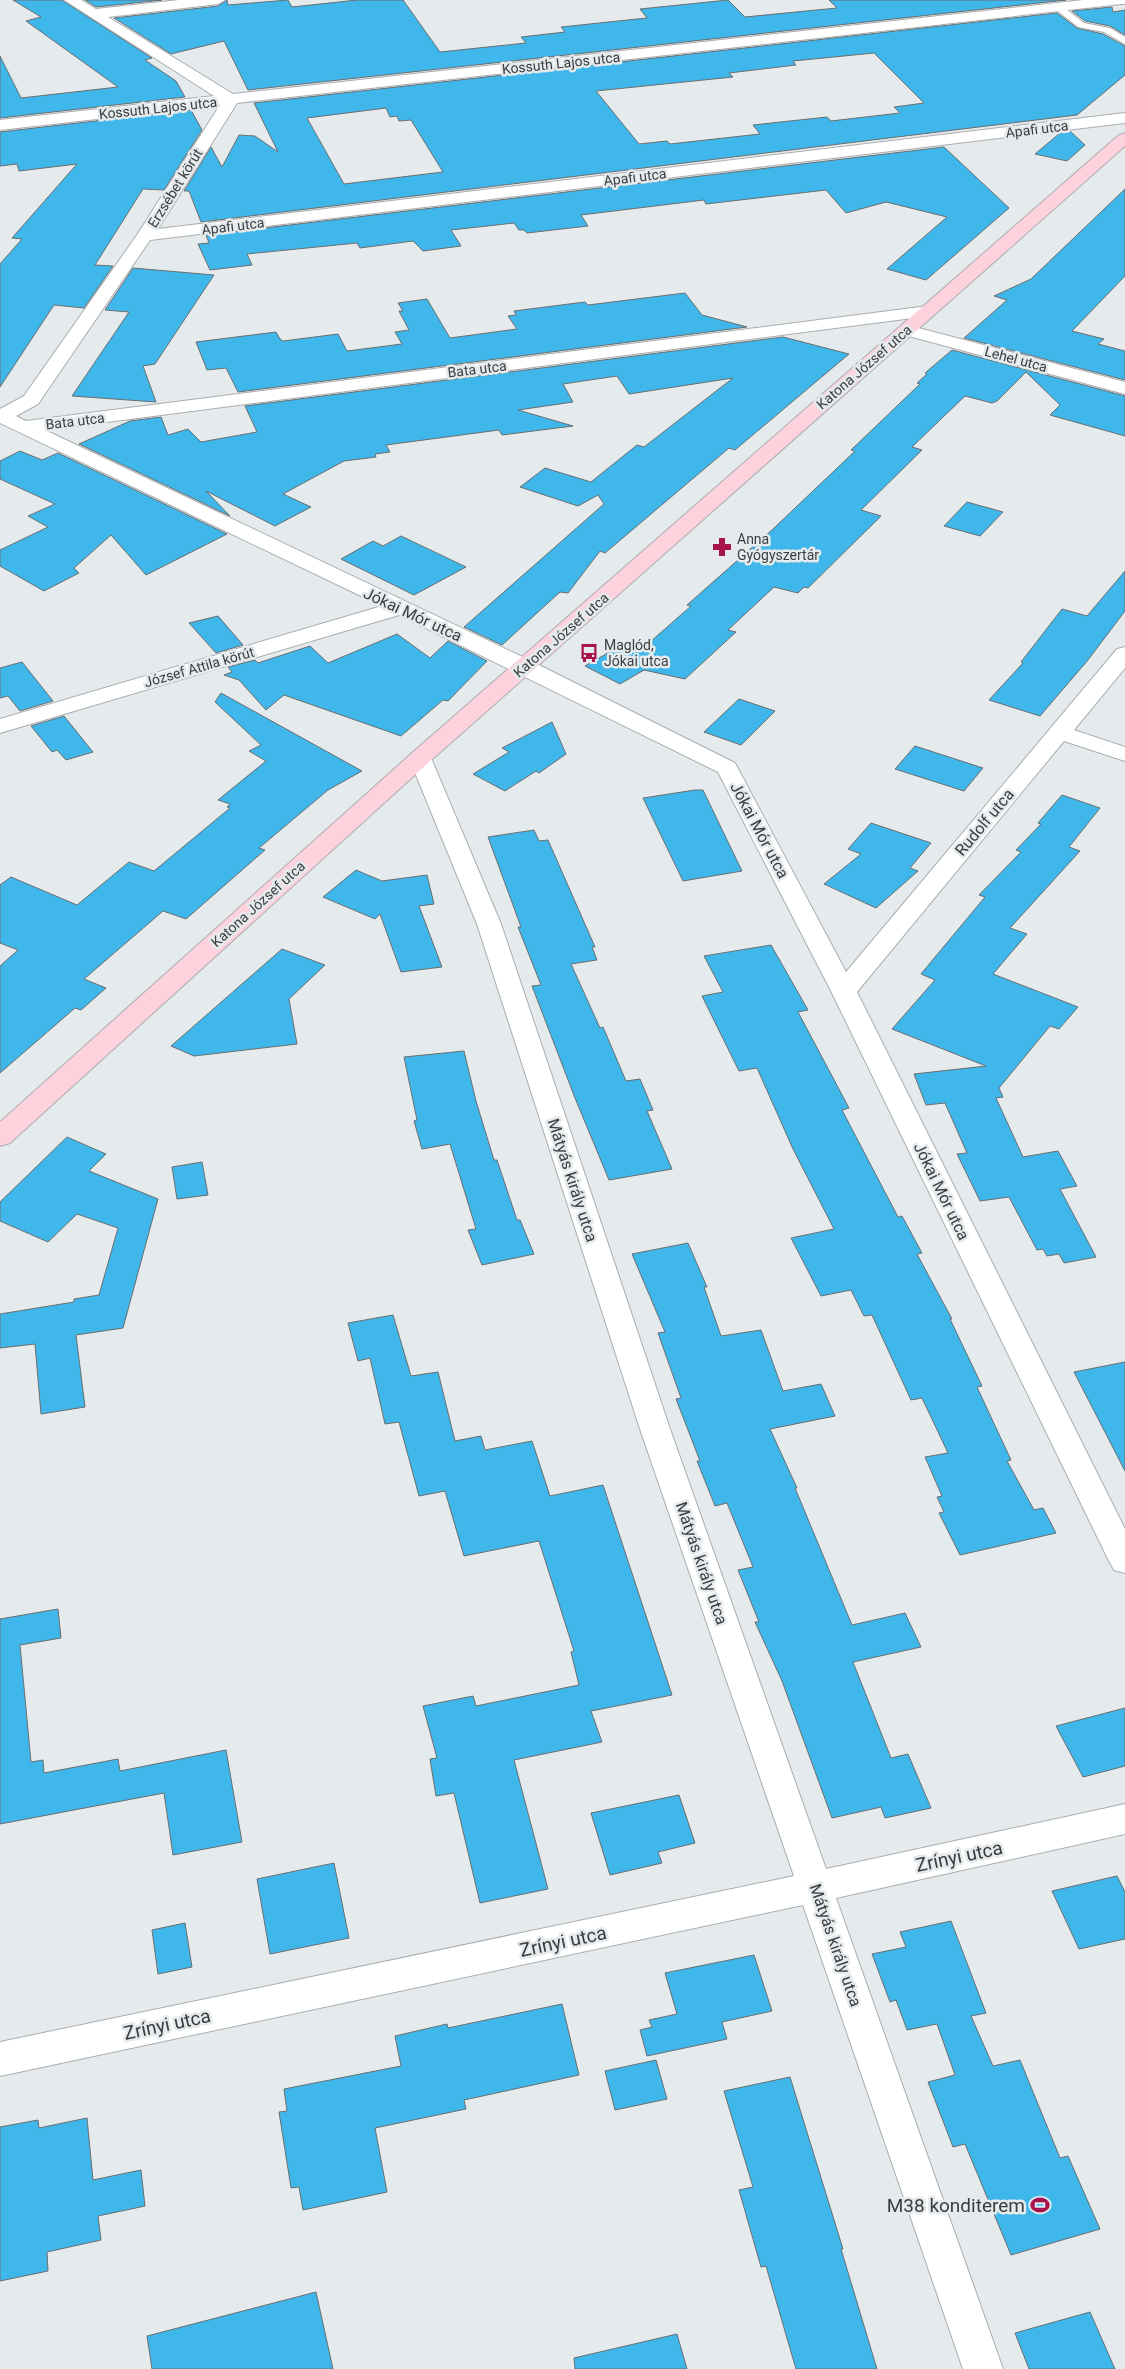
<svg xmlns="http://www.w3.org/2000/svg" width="1125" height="2369" viewBox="0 0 1125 2369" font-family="Roboto,sans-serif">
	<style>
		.building { fill: #3fb7eb; stroke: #6a6e70; fill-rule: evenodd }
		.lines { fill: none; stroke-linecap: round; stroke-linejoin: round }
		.service-casing { stroke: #a9adb0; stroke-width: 2 }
		.minor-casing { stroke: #a9adb0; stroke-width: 2 }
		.secondary-casing { stroke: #a9adb0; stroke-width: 2 }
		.service { fill: #fff; fill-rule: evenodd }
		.minor { fill: #fff; fill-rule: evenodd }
		.secondary { fill: #fdd2dd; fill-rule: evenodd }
		.labels { text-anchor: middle; stroke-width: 5; stroke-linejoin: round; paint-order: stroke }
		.far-street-label { font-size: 14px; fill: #3b3d3e; stroke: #e5eaed }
		.far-poi-label { font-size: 14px; fill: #3b3d3e; stroke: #e5eaed; text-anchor: start }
		.street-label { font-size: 16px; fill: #3b3d3e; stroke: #e5eaed }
		.near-street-label { font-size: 19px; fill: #3b3d3e; stroke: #e5eaed }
		.near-poi-label { font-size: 19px; fill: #3b3d3e; stroke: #e5eaed; text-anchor: end }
	</style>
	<rect width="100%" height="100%" fill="#e5eaed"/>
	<path class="building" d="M13,0H62L152,58L145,60L176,81L185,97L0,118V56L21,98L118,87L26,21L41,17Z
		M85,0H162L96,7Z
		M227,0L228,5L288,0L292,7L357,0H403L440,52L526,43L521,37L565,32L561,27L647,18L640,9L728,0L745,17L837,8L829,0H1066L248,90L224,41L171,54L114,18L218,6Z
		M1112,7L1113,12L1125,10V35L1110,26L1085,21L1072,11Z
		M1057,13L1077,28L1103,34L1125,46V75L1077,115L201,222L189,191H184L211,147L222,167L239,135L255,136L278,152L254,103ZM874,53L924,103L894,107L900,113L831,121L827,117L753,125L760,134L670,144L667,141L639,144L596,91L733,77L729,73L796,65L793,61ZM386,108L390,117L397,116L399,121L411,120L443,172L344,184L307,118Z
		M191,110L202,130L164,190L143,189L95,265L113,266L84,308L54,305L0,387V264L22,239L12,238L77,164L19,171L17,164L0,166V132Z
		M1070,131L1085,145L1067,161L1035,154L1060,133Z
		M944,147L1009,208L926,280L887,269L947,217L886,202L846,213L826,190L706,204L704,200L581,215L588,226L527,233L524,230H519L514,223L451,230L461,246L423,251L413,241L360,248L357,243L247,254L252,265L210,270L198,244L209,243L206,235Z
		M1125,189V276L1072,331L1104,339L1098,344L1125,351V380L964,338L1007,300L994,296L1031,279Z
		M133,268L214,275L155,364L143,366L156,402L72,396L129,312L105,310Z
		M685,293L702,315L747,327L238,392L226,368L207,370L196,342L276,332L280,339L283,341L338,334L347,351L402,344L395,332L409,330L399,311H403L398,303L427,299L450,338L517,329L508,316L516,315L514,311L585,302L588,305Z
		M783,337L849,354L735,450L729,448L605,553L600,551L568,593L560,592L502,645L464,627L604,504L598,495L578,506L520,487L545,468L591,482L637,445L644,447L733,378L629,394L617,376L563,384L573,402L518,410L573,426L502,435L499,430L386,445L390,452L375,454L376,457L344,461L283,494L311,507L275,526L206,491L230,516L79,444L130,421L161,417L168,435L188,429L201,442L257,432L245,406Z
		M952,350L1125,396V436L1050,415L1060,405L1026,372L997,401L992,403L965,396L912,447L922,450L861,510L881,516L808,588L804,587L798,593L774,587L728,630L736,632L685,679L644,670L620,684L585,666L627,642L641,650L691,606L687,605L773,529L855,451L851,450L920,384L917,383L927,374L925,373Z
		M20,451L42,460L58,453L227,534L146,575L111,535L74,568L79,573L44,591L0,566V550L48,527L28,516L55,504L0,479V461Z
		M967,502L1003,512L980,536L944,526Z
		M401,536L466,567L414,595L341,559L373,541L383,546Z
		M1125,571V611L1088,660L1040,716L989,700L1023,663L1021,662L1062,609L1087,616Z
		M218,616L243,645L216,653L189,623Z
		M397,634L430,658L448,641L487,661L448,701L443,700L401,736L284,695L266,710L239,680L224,675L232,672L228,667L255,660L258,663L310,646L328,663Z
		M22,662L53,701L20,711L8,696L0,698V668Z
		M221,693L362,771L328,790L259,848L265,850L186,919L163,911L84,979L106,988L81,1010L75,1008L0,1073V966L18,950L0,943V885L11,877L77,905L129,862L154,871L230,808L227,807L230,804L218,800L266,761L249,751L261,745L215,702Z
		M739,699L775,711L741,745L704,732Z
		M64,716L93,752L66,760L57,750L52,752L31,726Z
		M552,722L566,754L539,773L536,771L505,791L473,774L509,752L502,748Z
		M915,746L983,768L964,791L895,769Z
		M695,790H703L742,871L683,881L643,798Z
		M1062,795L1100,808L1069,847L1080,851L1010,928L1027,934L993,974L1078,1007L1059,1029L1050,1026L999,1088L1003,1097L996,1098L1023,1157L1058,1151L1077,1186L1060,1189L1096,1257L1064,1263L1059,1254L1047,1256L1043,1249L1037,1250L1009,1197L980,1201L957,1154L967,1153L945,1103L926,1105L914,1074L986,1066L892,1029L935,980L921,974L985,897L979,895L1021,852L1016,850L1041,824L1038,823Z
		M871,823L931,843L910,868L918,871L876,908L824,884L861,854L848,849Z
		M534,830L539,841L548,840L595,947H592L597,960L571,964L600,1028L603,1027L626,1081L640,1079L653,1110L647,1111L672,1169L609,1180L575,1098L532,986L541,985L518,927H521L488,837Z
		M356,870L382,881L427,875L434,904L419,906L442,967L401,972L380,914L375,919L323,897Z
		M771,945L808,1010L798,1012L849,1108L842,1110L898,1217L902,1216L922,1253L917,1254L952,1319H950L982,1386L977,1387L1011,1460L1007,1461L1034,1510L1043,1508L1056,1533L960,1555L939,1513L944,1512L937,1497L942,1496L925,1457L948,1453L922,1398L911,1400L872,1315L864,1316L851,1290L821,1296L791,1238L834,1229L793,1149L757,1068L739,1071L702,996L723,992L704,956Z
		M282,949L325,965L289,999L297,1044L194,1056L171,1046Z
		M464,1051L476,1101L494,1160H497L517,1220H520L534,1254L482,1265L468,1230L476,1229L450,1144L422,1149L414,1121L417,1120L404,1057Z
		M67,1137L106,1154L89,1171L158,1199L123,1328L76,1335L85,1407L41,1414L35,1344L0,1348V1314L74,1302V1299L99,1295L118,1228L77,1214L48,1242L0,1221V1202Z
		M202,1162L208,1195L177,1199L172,1167Z
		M688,1243L707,1287H704L721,1336L761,1330L783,1391L821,1384L835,1416L770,1429L797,1488H795L852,1625L905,1613L921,1647L853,1662L891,1758L908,1754L931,1808L885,1818L881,1807L832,1818L782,1681L755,1622H759L738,1570L753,1567L727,1503L715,1506L697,1461H700L676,1399L681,1398L658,1333L665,1332L632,1254Z
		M393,1315L411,1376L438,1372L455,1441L481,1436L485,1450L532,1441L550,1496L603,1485L672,1695L591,1711L602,1742L514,1760L548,1889L480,1903L454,1793L436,1796L430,1759L437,1758L423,1706L473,1696L476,1706L579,1685L571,1652L574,1651L539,1541L464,1556L445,1491L419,1496L399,1422L385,1424L370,1358L358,1361L348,1323Z
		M1125,1362V1471L1074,1372Z
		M58,1609L61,1638L20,1645L31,1762L43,1760L44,1773L118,1759L120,1771L226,1750L242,1842L173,1855L164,1793L0,1824V1619Z
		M1125,1708V1766L1083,1777L1056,1726Z
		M679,1795L695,1843L658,1852L662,1863L610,1875L591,1813Z
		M334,1863L349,1938L270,1954L257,1879Z
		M1117,1876L1125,1892V1939L1079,1949L1052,1891Z
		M951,1921L986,2013L971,2016L993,2066L1020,2060L1060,2158L1068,2156L1100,2229L1011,2255L965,2144L953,2147L928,2082L955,2075L937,2024L907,2030L896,2000L890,2002L872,1954L906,1947L900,1932Z
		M185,1923L192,1967L158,1974L152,1930Z
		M754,1955L772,2011L722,2022L727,2039L647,2056L640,2030L652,2027L649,2020L677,2014L665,1973Z
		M562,2004L579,2075L464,2100L466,2109L375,2128L387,2192L303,2210L299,2187L291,2188L279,2112L287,2111L284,2089L401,2066L395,2036L447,2024L448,2028Z
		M656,2060L667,2099L615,2110L605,2071Z
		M790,2077L843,2249H841L877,2369H796L766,2266L761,2267L739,2190L753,2187L724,2091Z
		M87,2118L93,2180L141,2170L145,2206L98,2216L101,2240L47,2252L48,2271L0,2281V2127L38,2120L39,2128Z
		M316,2292L333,2369H152L147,2336Z
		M1090,2312L1115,2369H1029L1015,2333Z
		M677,2334L687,2369H575L574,2358Z"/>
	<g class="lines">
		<g class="service-casing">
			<path id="service" d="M1055,5H1061L1084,23L1110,28L1125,37V44L1104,32L1078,27L1055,9Z"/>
		</g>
		<g class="minor-casing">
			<path id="minor" d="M64,0H81L96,9L179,0H225L218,4L108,17L233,94L1083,0H1125V4H1122L237,103L158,229L1125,113V123L150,240L38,404L16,416L26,421L928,306L934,307L937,311L934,315L928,316L45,430L533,662L735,763L846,972L1117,649L1125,647V668L1074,730L1125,747V761L1064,741L857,992L1125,1529V1573L1114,1570L1109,1561L831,991L718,772L399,615L0,733V719L382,606L0,423V409L24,396L137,235L220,105L0,130V120L214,96Z
				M907,325L1125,382V394L901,334L898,330L901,326Z
				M420,751L428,753L431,758L501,924L670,1429L826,1869L1125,1804V1834L836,1898L1003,2369H963L803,1905L0,2076V2042L794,1876L640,1429L477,924L409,758L412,753Z"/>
		</g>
		<g class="secondary-casing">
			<path id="secondary" d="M1125,133V146L428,763L10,1143L0,1146V1122L412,753L1119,135Z"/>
		</g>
		<use href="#service" class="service"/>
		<use href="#minor" class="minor"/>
		<use href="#secondary" class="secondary"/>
	</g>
	<defs>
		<g id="pharmacy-bare" transform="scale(1.5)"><path d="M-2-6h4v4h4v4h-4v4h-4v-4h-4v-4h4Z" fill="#a7134c" stroke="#e5eaed" stroke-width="2.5" paint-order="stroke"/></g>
		<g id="bus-bare" transform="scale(1.5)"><path d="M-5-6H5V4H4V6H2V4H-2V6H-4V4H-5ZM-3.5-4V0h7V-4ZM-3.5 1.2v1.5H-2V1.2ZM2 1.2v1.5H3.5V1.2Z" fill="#a7134c" stroke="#e5eaed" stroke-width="2.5" paint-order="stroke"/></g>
		<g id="stadium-bare" transform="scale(1.5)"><path d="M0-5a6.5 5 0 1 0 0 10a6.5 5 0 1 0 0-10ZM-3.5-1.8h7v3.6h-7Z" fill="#a7134c" stroke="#e5eaed" stroke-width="2.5" paint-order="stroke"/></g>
	</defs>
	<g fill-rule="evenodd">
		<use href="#pharmacy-bare" x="722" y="547"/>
		<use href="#bus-bare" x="589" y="653"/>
		<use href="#stadium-bare" x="1040" y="2205"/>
	</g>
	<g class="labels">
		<g class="far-street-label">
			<text transform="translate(561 63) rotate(-6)" y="5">Kossuth Lajos utca</text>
			<text transform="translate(158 108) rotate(-6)" y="5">Kossuth Lajos utca</text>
			<text transform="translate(1037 129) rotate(-7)" y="5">Apafi utca</text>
			<text transform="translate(635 177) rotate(-7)" y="5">Apafi utca</text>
			<text transform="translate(175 188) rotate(-58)" y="5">Erzsébet körút</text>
			<text transform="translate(233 226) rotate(-7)" y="5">Apafi utca</text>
			<text transform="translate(1016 359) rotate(15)" y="5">Lehel utca</text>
			<text transform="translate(864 367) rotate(-41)" y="5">Katona József utca</text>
			<text transform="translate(477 369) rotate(-7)" y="5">Bata utca</text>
			<text transform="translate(75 421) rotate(-7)" y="5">Bata utca</text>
			<text transform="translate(561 635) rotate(-41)" y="5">Katona József utca</text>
			<text transform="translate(199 667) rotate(-16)" y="5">József Attila körút</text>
			<text transform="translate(258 904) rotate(-42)" y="5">Katona József utca</text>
		</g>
		<g class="far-poi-label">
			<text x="737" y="544">Anna<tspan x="737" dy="16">Gyógyszertár</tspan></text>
			<text x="604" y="650">Maglód,<tspan x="604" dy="16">Jókai utca</tspan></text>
		</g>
		<g class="street-label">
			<text transform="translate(413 614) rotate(25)" y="6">Jókai Mór utca</text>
			<text transform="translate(984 822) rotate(-50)" y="6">Rudolf utca</text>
			<text transform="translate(760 830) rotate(62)" y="6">Jókai Mór utca</text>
			<text transform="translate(573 1180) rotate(72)" y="6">Mátyás király utca</text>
			<text transform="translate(942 1191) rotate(64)" y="6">Jókai Mór utca</text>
			<text transform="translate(702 1563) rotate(71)" y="6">Mátyás király utca</text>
			<text transform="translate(836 1945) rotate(71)" y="6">Mátyás király utca</text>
		</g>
		<g class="near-street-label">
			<text transform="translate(959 1856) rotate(-12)" y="7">Zrínyi utca</text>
			<text transform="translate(563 1941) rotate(-12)" y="7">Zrínyi utca</text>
			<text transform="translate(167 2024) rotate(-12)" y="7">Zrínyi utca</text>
		</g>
		<g class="near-poi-label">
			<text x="1025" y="2212">M38 konditerem</text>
		</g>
	</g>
</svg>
